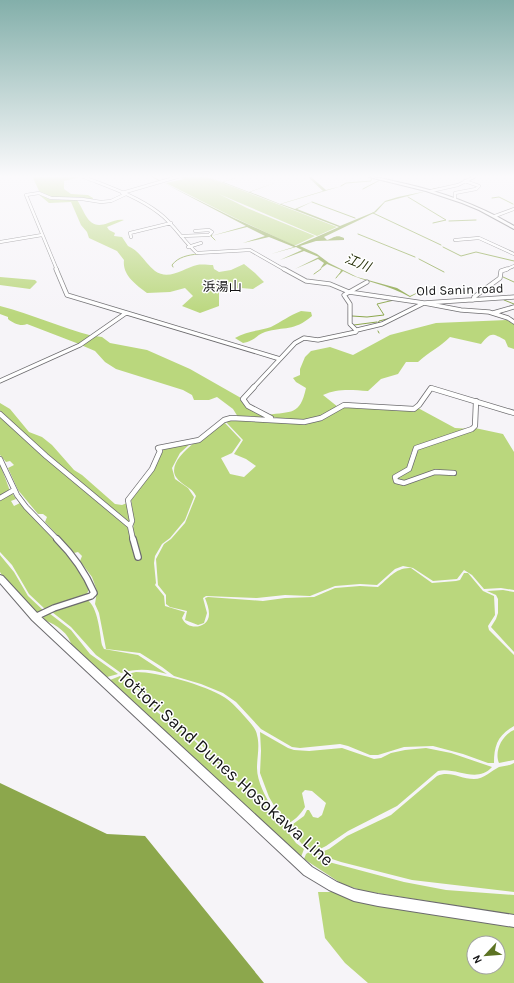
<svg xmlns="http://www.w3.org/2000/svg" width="514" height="983" viewBox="0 0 514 983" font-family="Karla,'Noto Sans JP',sans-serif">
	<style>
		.green { fill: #bad77d; fill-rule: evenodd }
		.water { fill: #8ca74c }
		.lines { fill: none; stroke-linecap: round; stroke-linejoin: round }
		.stream { stroke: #8ca74c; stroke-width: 1 }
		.street-far3-casing { stroke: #6c6b6e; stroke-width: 3.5 }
		.street-far2-casing { stroke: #6c6b6e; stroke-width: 5 }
		.street-far1-casing { stroke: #6c6b6e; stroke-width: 6 }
		.street-casing { stroke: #6c6b6e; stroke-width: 8 }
		.secondary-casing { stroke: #6c6b6e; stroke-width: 2 }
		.street-far3 { stroke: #fff; stroke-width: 2.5 }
		.street-far2 { stroke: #fff; stroke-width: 3.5 }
		.street-far1 { stroke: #fff; stroke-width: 4.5 }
		.street { stroke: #fff; stroke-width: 5.5 }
		.secondary { fill: #fff; fill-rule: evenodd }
		.labels { text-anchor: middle; stroke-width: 3; stroke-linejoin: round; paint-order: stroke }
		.far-water-label { font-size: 13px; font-style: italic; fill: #28320c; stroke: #fff }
		.far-neighbourhood-label { font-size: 13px; fill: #141415; stroke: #fff }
		.far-street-label { font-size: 13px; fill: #141415; stroke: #fff }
		.near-street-label { font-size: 18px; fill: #141415; stroke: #fff }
	</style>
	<rect width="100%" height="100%" fill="#f6f4f8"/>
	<path class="green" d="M34,177H81L64,181V189L71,194L88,195L93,198V200L50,198L40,193L33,178Z
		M181,177H207L337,227L317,236L219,194L247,208L315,236L296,245H293L235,218L166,183L184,179Z
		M38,194L50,199L77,200C86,213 88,231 108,223C114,221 118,219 124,220L107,227L109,230L115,233L114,236L122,237L128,246C140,251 145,263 155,271C169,281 184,268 197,265C202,264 208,265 213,265L214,269L219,272L231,270L244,264L255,273L264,282L253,289L241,288L219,293V306L200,313L182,306L193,296L185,288L170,292L147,293C136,285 122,275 124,260L117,251L89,238L87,232L81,225L71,202L49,203Z
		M0,277L35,280L37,282L30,289L0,285Z
		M0,306C32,314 61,328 93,336L79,344L27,324C21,327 13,323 8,319V317L0,314Z
		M301,311L311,312L312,316C293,332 285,326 265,332C256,335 255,341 243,343L235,338C246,331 259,331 271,327C281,322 290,315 301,311Z
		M507,320L514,324V349L508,347L505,340C492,333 491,332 481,344L450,337C440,347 429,352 418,362H406L398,374L381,379L368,391C352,390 338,388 323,395L338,407C333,410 327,415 322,417C309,423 280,421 268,415C291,411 300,416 306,388L296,382L293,378L300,375V369L305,357L311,351L330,347L353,355L390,335L436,323Z
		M95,336L102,337L110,343L147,350L190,369L241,398L269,418L238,417L233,409L217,397L209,400H194L192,395L183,390L116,369L105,362L95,351L81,345Z
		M0,403L10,409L29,432L42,437L52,445L74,470L82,475L115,504L122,505L127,503L130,523L48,456L0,413Z
		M343,407L418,408L455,428L472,429L415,448C408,454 412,459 408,466C406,471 398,474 393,478L403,484L421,480L430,474L456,475V472L430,471L423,476L402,482L396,478L406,473L417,449L475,428L503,434L514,452V590L501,588L484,589L472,575L464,570L457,579L433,581L413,568L403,566L395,569L377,585L360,584L335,586L310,596L285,595L257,598L206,596L203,598L207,613L204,623L198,625L185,620L187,611L170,607L166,604V595L158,585L156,559L164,544L171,539L185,523L196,496C192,487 181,485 176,477C164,458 211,431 224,422L241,440L232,453L221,458L230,474L244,477L256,466L246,459L234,454L243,440L225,421L323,419Z
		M0,416L11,427L127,526L140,559L133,529L134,521L131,499L155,468L164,448L191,443L180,453L172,468L175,479L188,488L194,497L185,520L170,538L162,544L155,556L154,563L156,583L155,585L164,596L165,606L185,612L182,618C187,631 209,629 209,614C209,609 207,603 205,598L208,597L263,601L285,598L314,597L335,588L360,586L378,587C388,579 396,567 411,568L432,583L456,581L460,580L464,573H468L483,591L494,596L495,615L488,626L489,630L514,655V726C498,735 494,745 494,763H488L463,754L433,746L404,747L378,755H370L348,746L340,744L300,748L292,747L261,729L236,702L223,693L201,684L174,676L162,667L140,653L106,649L99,613L95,604L97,591L92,577L80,561L82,556L78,552L74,553L45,522L47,517L43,514H38L18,490L8,468L14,465L10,461L6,462L0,455Z
		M0,464L10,491L0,497Z
		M12,493L16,499L11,501L14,506L20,503C42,528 79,558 89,589L86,596L46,610L29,594L12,565L0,552V500Z
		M0,555L14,572L28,596L44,611L37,613L3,577L0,572Z
		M503,590L514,592V652L491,627L496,619L498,613V599L496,595L487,591Z
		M87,600C98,606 100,634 102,645L104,649L138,655L167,674C150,669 138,668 121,673L96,655L71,627L52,612Z
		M49,613L71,630L90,654L118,674L107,677L72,647C69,633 57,625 44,620L43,616Z
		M136,672C158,672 205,685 224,697C232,702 239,710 246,718C250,723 256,728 257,735C260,746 257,757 257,768C257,782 266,797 272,808L255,793L233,778L216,762L200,743L157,709L123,675Z
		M120,676L157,712L194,740L226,776L263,803L278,819L296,843L304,849L301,857L110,680Z
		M514,730V760L499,763C494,751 502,735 514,730Z
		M260,732L288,748L294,750L309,751L342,748L374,759L381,758L391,753L405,750L426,748L451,753L492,767C477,784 456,767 438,771L397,806L348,831L326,846L314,852L302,844L289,829V827L304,816L307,810H309L313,817L318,818L322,815L326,803L312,791L305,790L302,793L305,807C300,815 294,822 285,824L269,797L260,773L261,751Z
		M514,763V892L412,880L341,862L317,854L329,849L347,836L391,815L437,776C450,770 460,779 474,779C484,779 491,771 499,767C504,766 509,766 514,763Z
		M309,852L325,861L404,882L446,890L514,895V915L364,891L342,884L304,859L306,854Z
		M318,892H336L514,926V983H368L345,963L325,938ZM474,943H498V967H474Z"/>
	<path class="water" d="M208,177L222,182L239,177L223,182L249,192L280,181L250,192L280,204L323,191L308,177H311L326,190L342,186L281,204L295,209L314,201L364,188L314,201L297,209L340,226L374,212L385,201L398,197L427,191L385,202L376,212L324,237L327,240C334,238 336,234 344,238V240L316,241L300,246L317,254L329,263L357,277L397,288L410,296L431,286L410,297C388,284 366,283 345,272L343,271L339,275L341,270L327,264L320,269L324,263L318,259L295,269L319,257L304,251L280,260L302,250L296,247L271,254L294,247L269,237L243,243L265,236L247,227L211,236L246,226L162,182L234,218L296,246L339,227Z
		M0,783L107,834L145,836L264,983H0Z"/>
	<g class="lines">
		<path class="stream" d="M153,177L160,181
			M341,186L346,183L371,181L372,177
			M363,189L380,180L389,182
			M433,189L439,188
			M408,197L446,220L433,223
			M492,198L499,197L513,204
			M312,202L355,218
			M373,213L441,245
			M449,221L476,220
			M358,234L415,257
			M212,235L211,236L215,240
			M443,247L461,256L476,252L514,261
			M419,259L444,272
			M173,267L172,265C178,257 188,255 198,254
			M314,274L321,269
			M503,277L514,282
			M336,278L340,273
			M504,300L514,304
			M352,316L367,317L384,315L377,304L394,300
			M378,324L379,321L391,318
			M354,325L377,322
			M378,331L379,333"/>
		<g class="street-far3-casing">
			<path id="street-far3" d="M84,177C109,187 137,196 159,213C174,224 183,241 197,253L250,250L285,270
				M431,191L458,185L474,177
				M122,193L177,177
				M455,198V193L476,189L479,186L465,181
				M495,216L514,209
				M181,236L209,235L212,232L209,230L195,231
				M131,237L130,233L171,223
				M455,240L479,238L514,254
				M0,242L42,235
				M188,247L201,243
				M57,270L26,195L39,193L51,198L82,199L101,202L111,201L126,194
				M505,270L514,266"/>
		</g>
		<g class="street-far2-casing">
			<path id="street-far2" d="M56,269L67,295L280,359
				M284,269L306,281L330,284L349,292L424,303L514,297
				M473,300L474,297L500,278L501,271L507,269
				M493,313L514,307
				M356,330L350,324V304L344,295L367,282
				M0,381L80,345L126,313
				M253,388L295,343L304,338L318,340L356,332L357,330L382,324L424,303L461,310L489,312L508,318L514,322"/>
		</g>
		<g class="street-far1-casing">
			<path id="street-far1" d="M254,387L243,399L248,406L271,418
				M0,414L46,456L130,526
				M0,459L17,495L26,507L58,540
				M454,473L435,472L404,483L396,481L395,477L409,469L416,448L472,429L475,426L476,401
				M0,498L14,490
				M133,540L130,526L132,521L128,500L152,469L160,451L158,448L199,440L224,420L231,418L304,422L321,418L344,405L414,409L419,405L431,388L514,413"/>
		</g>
		<g class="street-casing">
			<path id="street" d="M133,539L138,557
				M35,617L54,608L91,596L94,593C85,572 73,555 57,539"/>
		</g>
		<g class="secondary-casing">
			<path id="secondary" d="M369,177C380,177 392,181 402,183C442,192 479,205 514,226V229L479,210L462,203L426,191Z
				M0,575L3,576L38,614L312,867L337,882L354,889L378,894L514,915V927L378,906L354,901L329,890L304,875L32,620L0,583Z"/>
		</g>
		<use href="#street-far3" class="street-far3"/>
		<use href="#street-far2" class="street-far2"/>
		<use href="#street-far1" class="street-far1"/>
		<use href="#street" class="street"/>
		<use href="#secondary" class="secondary"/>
	</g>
	<linearGradient id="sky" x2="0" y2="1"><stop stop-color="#83afaa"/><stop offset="0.56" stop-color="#fbfafc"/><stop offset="1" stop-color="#fbfafc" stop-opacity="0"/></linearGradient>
	<rect width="514" height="315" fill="url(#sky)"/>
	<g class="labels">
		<g class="far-water-label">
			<text transform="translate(358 262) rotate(22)" y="5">江川</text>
		</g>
		<g class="far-neighbourhood-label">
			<text x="222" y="291">浜湯山</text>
		</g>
		<g class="far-street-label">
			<text transform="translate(460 289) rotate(-2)" y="5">Old Sanin road</text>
		</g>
		<g class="near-street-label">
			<text transform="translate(226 768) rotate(42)" y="6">Tottori Sand Dunes Hosokawa Line</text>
		</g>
	</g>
	<g transform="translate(486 955) rotate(244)"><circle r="19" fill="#ffffff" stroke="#a1a1a1"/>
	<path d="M0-3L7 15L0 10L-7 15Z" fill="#5d7323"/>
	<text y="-6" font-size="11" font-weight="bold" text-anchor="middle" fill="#141415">N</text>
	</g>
</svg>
